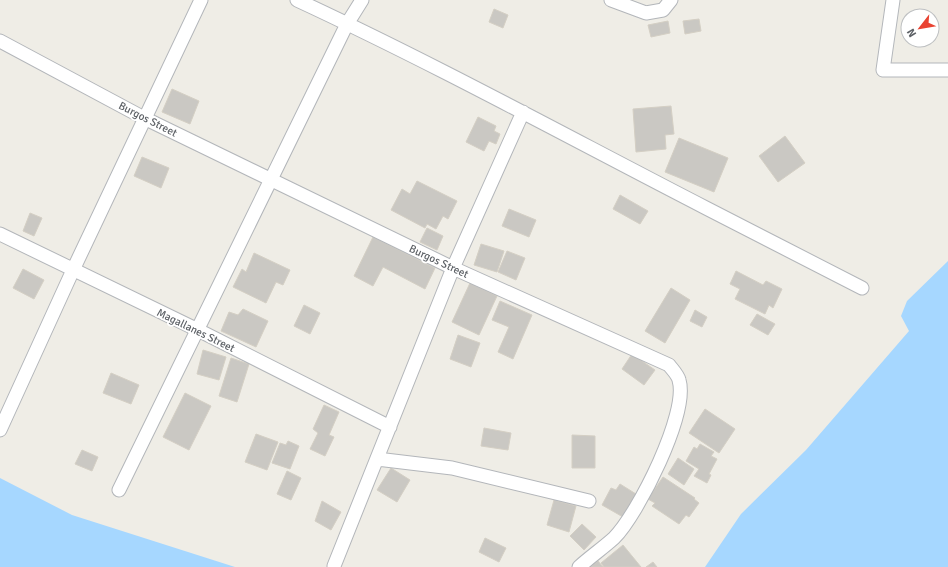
<svg xmlns="http://www.w3.org/2000/svg" width="948" height="567" viewBox="0 0 948 567" font-family="Signika,sans-serif">
	<style>
		.water { fill: #a6d7ff }
		.building { fill: #cac8c3; stroke: #d4cfc4 }
		.lines { fill: none; stroke-linecap: round; stroke-linejoin: round }
		.minor-casing { stroke: #b3b6ba; stroke-width: 15 }
		.minor { stroke: #fff; stroke-width: 13 }
		.labels { text-anchor: middle; stroke-width: 3.5; stroke-linejoin: round; paint-order: stroke }
		.street-label { font-size: 11px; fill: #5d6166; stroke: #fff }
	</style>
	<rect width="100%" height="100%" fill="#efede6"/>
	<path class="water" d="M948,261V567H705L741,514L806,450L909,331L901,316L907,301Z
		M0,478L72,515L235,567H0Z"/>
	<path class="building" d="M494,9L508,15L503,28L489,22Z
		M699,19L701,31L685,34L683,21Z
		M668,21L670,33L651,37L648,25Z
		M172,89L199,101L190,124L162,112Z
		M671,106L674,134L665,135L666,149L636,152L633,109Z
		M478,117L496,126L494,131L500,134L496,144L489,141L484,151L466,142Z
		M785,136L805,163L778,182L759,156Z
		M679,138L728,158L714,192L665,172Z
		M142,157L169,168L161,188L134,176Z
		M417,181L457,201L448,219L443,216L436,229L427,224L425,228L391,210L402,189L410,194Z
		M620,195L648,211L640,224L613,209Z
		M509,209L536,220L529,237L502,226Z
		M30,213L42,218L34,236L23,231Z
		M427,228L443,236L437,250L420,242Z
		M373,237L435,268L425,289L383,267L373,286L354,276Z
		M481,244L504,251L497,272L474,265Z
		M507,251L525,258L516,280L498,272Z
		M254,253L290,270L283,285L276,282L266,303L233,287L242,269L246,272Z
		M23,269L44,280L34,299L13,288Z
		M736,271L763,285L766,281L782,289L773,308L769,305L765,314L735,299L740,289L730,284Z
		M470,283L497,296L479,335L452,322Z
		M671,288L690,300L665,343L645,331Z
		M500,301L532,315L513,359L498,352L509,327L492,320Z
		M304,305L320,313L310,334L294,326Z
		M243,309L268,321L256,347L221,331L229,312L238,315Z
		M695,310L707,317L702,327L690,321Z
		M757,314L775,324L768,335L750,325Z
		M458,335L480,343L471,367L450,359Z
		M203,350L226,357L219,380L197,374Z
		M632,354L655,370L644,385L622,369Z
		M231,358L249,364L237,402L219,396Z
		M111,373L139,385L131,404L103,393Z
		M185,393L211,406L189,450L163,437Z
		M324,405L339,412L329,435L334,437L325,456L310,449L318,433L313,429Z
		M705,409L735,429L719,453L689,433Z
		M484,428L511,433L508,450L481,446Z
		M256,434L278,442L267,470L245,462Z
		M572,435L595,436V468H572Z
		M288,441L299,446L290,469L272,463L280,443L286,445Z
		M700,444L714,452L711,456L717,459L709,474L711,475L707,483L694,476L699,469L686,461L694,447L697,449Z
		M82,450L98,457L92,471L75,464Z
		M678,458L694,469L684,485L668,474Z
		M391,468L410,480L397,502L377,490Z
		M287,471L301,478L291,500L277,494Z
		M663,477L695,498L694,499L699,503L689,517L686,515L679,524L652,506L655,503L648,499Z
		M620,484L636,494L623,517L602,505L611,488L616,490Z
		M554,500L576,506L569,532L547,525Z
		M322,501L341,512L331,530L315,521Z
		M582,524L596,537L584,550L570,536Z
		M485,538L506,548L499,562L479,552Z
		M623,545L641,567H604L601,563Z
		M598,561L603,567H590Z
		M653,562L657,567H646Z"/>
	<g class="lines">
		<g class="minor-casing">
			<path id="minor" d="M297,0C435,64 570,138 706,208C758,235 810,261 862,288
				M611,0L646,13L663,10L671,0
				M893,0L883,70H948
				M0,41L144,118L453,268L669,365C672,369 678,375 679,380C689,413 638,514 614,538C603,548 590,557 579,567
				M0,234L198,330L390,427
				M0,430L73,270L201,0
				M377,459L452,468L589,501
				M119,490L347,24L362,0
				M334,566L453,268L523,112"/>
		</g>
		<use href="#minor" class="minor"/>
	</g>
	<g class="labels">
		<g class="street-label">
			<text transform="translate(148 119) rotate(27)" y="4">Burgos Street</text>
			<text transform="translate(439 261) rotate(25)" y="4">Burgos Street</text>
			<text transform="translate(196 330) rotate(26)" y="4">Magallanes Street</text>
		</g>
	</g>
	<g transform="translate(920 28) rotate(239)"><circle r="19" fill="#ffffff" stroke="#bec0c2"/>
	<path d="M0-3L7 15L0 10L-7 15Z" fill="#e94332"/>
	<text y="-6" font-size="11" font-weight="bold" text-anchor="middle" fill="#5d6166">N</text>
	</g>
</svg>
